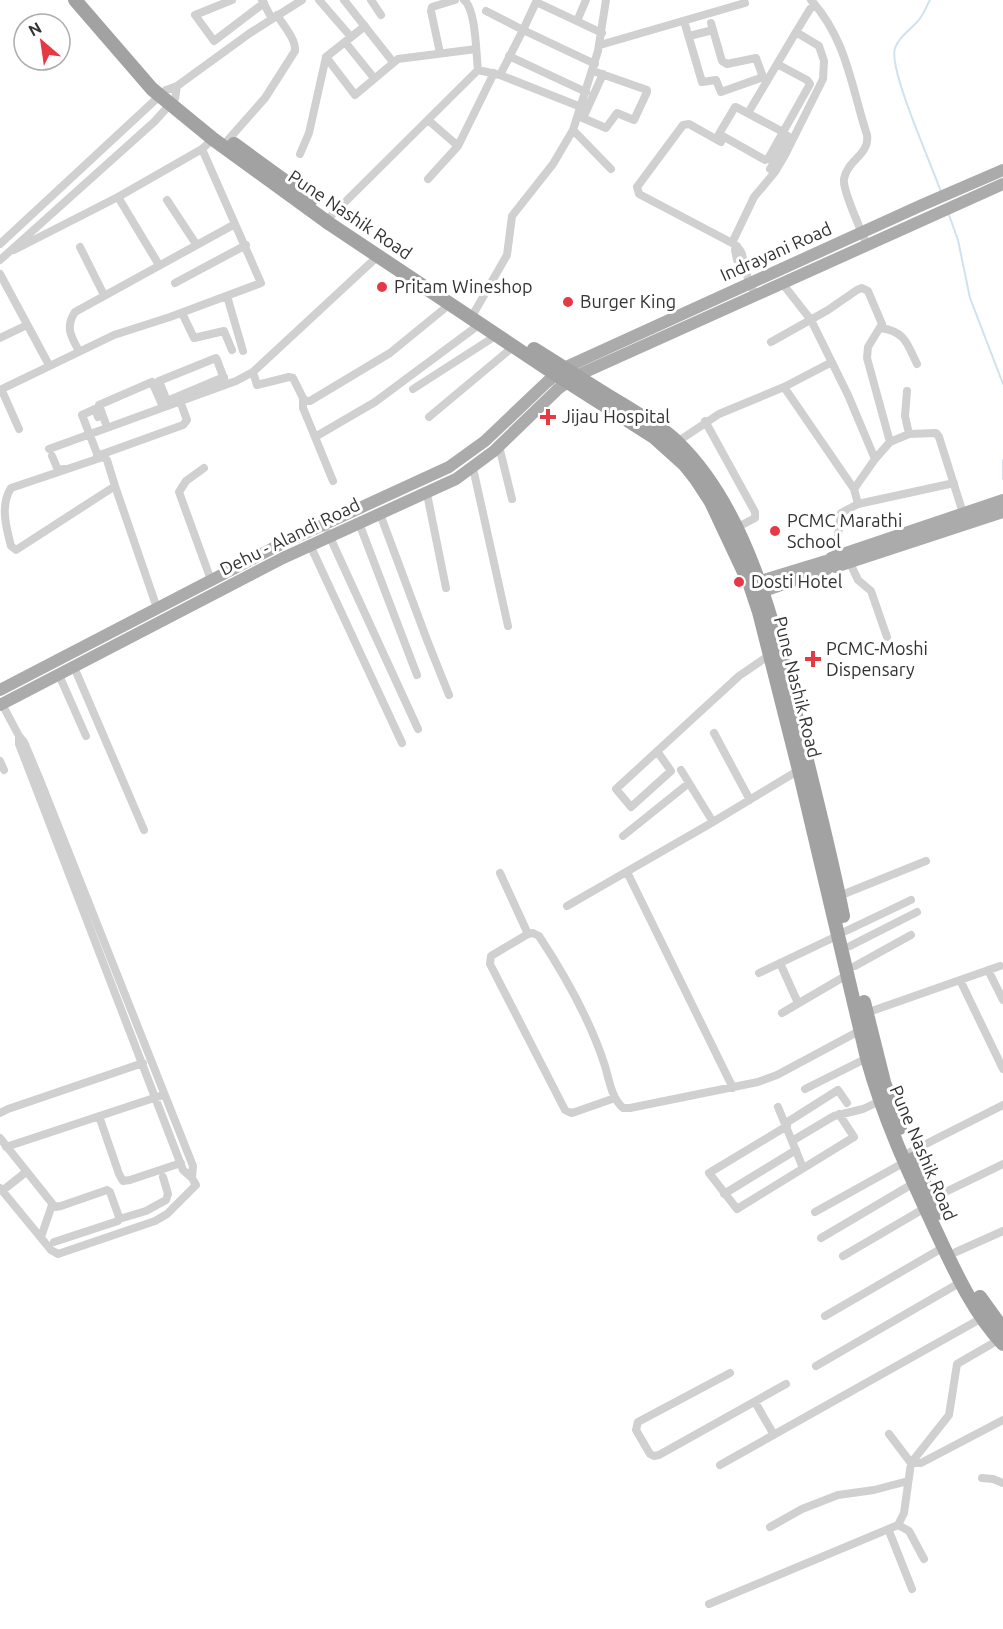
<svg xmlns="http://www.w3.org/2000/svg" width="1003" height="1629" viewBox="0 0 1003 1629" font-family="Ubuntu,sans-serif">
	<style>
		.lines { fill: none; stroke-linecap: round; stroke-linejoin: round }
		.stream { stroke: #cfe2ee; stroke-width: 2 }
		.minor { stroke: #d0d0d0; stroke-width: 8 }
		.primary { stroke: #ababab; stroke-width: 12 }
		.trunk { stroke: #a2a2a2; stroke-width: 14 }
		.poi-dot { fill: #e63946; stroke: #fff; stroke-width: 2 }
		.labels { text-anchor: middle; stroke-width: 6; stroke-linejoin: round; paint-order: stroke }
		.street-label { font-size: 18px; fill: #333; stroke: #fff }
		.poi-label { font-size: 18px; fill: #333; stroke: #fff; text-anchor: start }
	</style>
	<rect width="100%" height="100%" fill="#fff"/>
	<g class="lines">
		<path class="stream" d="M930,0C927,5 925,11 921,17C914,28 900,34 895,48C888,69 932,165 941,192
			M949,215L958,240L970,298L1003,384
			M1003,460V479"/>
		<path class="minor" d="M232,0L195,15L214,41L264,3
			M262,0L272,19
			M319,0L351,37
			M344,0L393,62
			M371,0L381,15
			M464,0C476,9 476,53 478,70
			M811,0C847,40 851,86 867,135C870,155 847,160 844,179C842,190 862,232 867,245
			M536,2L602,33
			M486,11L523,30L537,0
			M577,21L586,0
			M684,21L702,82L716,80L721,92L763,77L756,58L727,64L722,61L711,23
			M689,36L713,30
			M345,42L374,78
			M600,45L745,3
			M440,53L431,11L432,7L455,0
			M509,56L586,92
			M326,57L355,95L398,59L476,49
			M500,75L523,30L595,64
			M177,86L250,33L302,0
			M748,113L796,32
			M578,116L606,128L617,113L634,120L647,92V90L593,71
			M583,118L603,74
			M428,120L458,146L494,73
			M573,130L611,169
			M228,140L265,98L295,51C296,39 283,25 277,15
			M721,142L689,124L683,125L637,187L639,194L732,243
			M300,154L309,133L326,57L365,26
			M770,169L789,137L783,132L736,107H735L719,134L765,160L768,159L810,84L807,80L777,64
			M428,179L458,146
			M118,197L159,265
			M167,200L196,244
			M331,216L478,70L500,75L581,107
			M0,244L166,90L177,86L175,99L154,122L0,260
			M737,246L735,250L737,260L743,266L755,295
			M80,247L104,295
			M14,250L118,197L202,149L213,139
			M743,266C744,254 741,249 732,243L754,197L775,172L785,155L823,79L824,61L819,46L796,32L810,9
			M0,274L49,365
			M175,283L246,245
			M782,283L811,320L848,395L875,459L854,489
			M227,296L243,351
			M475,311L507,255L512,216L553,164L573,130L598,51L606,0
			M182,313L194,338L224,331L232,350
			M881,328C906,332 907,344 917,364
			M0,338L27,325
			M771,342L828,310L857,290L862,288L868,291L882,324L868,347L867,358L890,442
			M79,351C71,337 65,327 75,312L235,224
			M253,372L257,385L289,377L293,378L303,398L306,401H310L390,353L450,304
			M224,377L167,401L159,381L216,358L217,360L226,384
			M784,387L832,362
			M413,389L497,335
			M0,390L114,335L170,317L261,283L202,149
			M3,393L19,429
			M303,398V408L315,437L375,402L480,324
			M98,417L95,409L82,415L98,456
			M429,417L514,346
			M705,421L755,512V518L736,528
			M107,427L99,405L152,382L163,407
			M909,434L936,433L939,437L963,513
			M315,437L333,481
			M677,442L719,414L784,387L854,489L858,504L841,513L835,557
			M499,446L512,499
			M49,449L236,381L253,372L378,256
			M52,456L58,470L64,469
			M97,456L183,425L187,420L180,401
			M875,459L890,442L909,434L905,416L907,391
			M204,468L186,481L179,492L211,580
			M473,468L508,626
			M115,486L107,460L103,457L11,488C0,505 6,527 11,546L16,550L115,486L157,608
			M427,494L446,588
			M858,504L954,483
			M380,514L427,640L449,695
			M359,523L417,675
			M328,533L418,729
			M310,545L402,743
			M850,563L858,580L871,591L887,637
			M74,667L144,830
			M59,675L86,736
			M1,702L19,736L24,742L40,780L193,1166L192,1178
			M714,733L750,800
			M657,751L671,771L631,807L616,789L739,676L771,654
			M0,761L4,770
			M681,770L713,822
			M623,836L689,783
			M627,872L733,1088
			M500,873L528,934
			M839,896L926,861
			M567,906L713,822L799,770
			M846,931L911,900
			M850,946L917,912
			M780,963L798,1003
			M855,966L911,935
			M988,970L1003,1000
			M759,973L839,935
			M960,980L1003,1069
			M782,1013L847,975
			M866,1013L1000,966
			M805,1089L867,1058
			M615,1098L575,1112L571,1113L565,1110L490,964L491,956L528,934L533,933L539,936C566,977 590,1019 605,1066C609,1080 612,1099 623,1108H630L758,1082L777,1075L861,1030
			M778,1107L803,1168
			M0,1113L8,1109L143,1063
			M99,1116L119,1174L123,1181L130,1180L181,1163
			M786,1123L838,1090L847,1103
			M787,1126L709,1173L737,1209L854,1137L839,1114
			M0,1138L55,1207L61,1206L107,1190L110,1192L119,1217L118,1221L54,1242
			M792,1141L834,1116L863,1109L880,1101
			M6,1147L160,1096
			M910,1152L1003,1105
			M0,1188L51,1250L58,1254L155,1221L167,1214L196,1185L192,1178L183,1170L19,744V736
			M2,1191L26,1172
			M724,1194L796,1150
			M931,1199L1003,1164
			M815,1212L905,1162
			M119,1219L146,1211L166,1200L168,1194L163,1177
			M41,1237L52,1205
			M821,1238L914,1183
			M956,1252L1003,1231
			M843,1256L925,1208
			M825,1316L944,1247
			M816,1366L961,1282
			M730,1373L638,1422L636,1430L650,1454L654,1456L659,1455L786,1384
			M755,1402L774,1435
			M889,1434L911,1463H921L1003,1420
			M720,1465L982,1318
			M982,1478L993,1479L1003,1483
			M898,1525L909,1531L924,1559
			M770,1527L802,1509L838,1495L874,1490L908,1481
			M889,1531L912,1589
			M709,1604L898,1525L904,1513L911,1463L949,1415L957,1364L1002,1338"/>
		<path class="primary" d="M831,558L1003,500
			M835,567L1003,512
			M751,584L826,561
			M755,594L827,569
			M0,690L277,546L449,467L485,441L547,382L564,368L922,205L1003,170
			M0,705L283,558L456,479L494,451L558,389L576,376L1003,184"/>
		<path class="trunk" d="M75,0L152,89L213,139L330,224L555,374L654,437L684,464L696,479L711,502L750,585L759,612L799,770L867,1058C883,1117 909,1173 935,1229C954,1269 972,1311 1003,1344
			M234,144L311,200
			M534,349C563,367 592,386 622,404C641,416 662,427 678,443C753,516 779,645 803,744C817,802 832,859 843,916
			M864,1002L884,1082L900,1128
			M913,1159L938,1213
			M980,1297L1003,1329"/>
	</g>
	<g class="poi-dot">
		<circle cx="382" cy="287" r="6"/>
		<circle cx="568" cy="302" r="6"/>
		<path d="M545 408h6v6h6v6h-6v6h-6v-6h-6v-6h6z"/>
		<circle cx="775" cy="531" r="6"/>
		<circle cx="739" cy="582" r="6"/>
		<path d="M810 650h6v6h6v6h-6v6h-6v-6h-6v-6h6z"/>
	</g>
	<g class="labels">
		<g class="street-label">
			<text transform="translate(350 215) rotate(34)" y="6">Pune Nashik Road</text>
			<text transform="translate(776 252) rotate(-24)" y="6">Indrayani Road</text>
			<text transform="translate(290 537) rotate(-26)" y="6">Dehu - Alandi Road</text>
			<text transform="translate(797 687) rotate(76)" y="6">Pune Nashik Road</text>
			<text transform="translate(923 1153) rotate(67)" y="6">Pune Nashik Road</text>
		</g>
		<g class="poi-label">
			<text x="394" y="293">Pritam Wineshop</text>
			<text x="580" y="308">Burger King</text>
			<text x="562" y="423">Jijau Hospital</text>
			<text x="787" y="527">PCMC Marathi<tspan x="787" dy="21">School</tspan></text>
			<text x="751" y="588">Dosti Hotel</text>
			<text x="826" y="655">PCMC-Moshi<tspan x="826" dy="21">Dispensary</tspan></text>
		</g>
	</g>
	<g transform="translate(42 42) rotate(331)"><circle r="28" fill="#ffffff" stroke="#adadad" stroke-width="1.5"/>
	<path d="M0-4.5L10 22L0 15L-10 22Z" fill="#e63946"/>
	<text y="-9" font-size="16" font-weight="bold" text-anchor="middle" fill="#333333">N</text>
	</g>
</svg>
